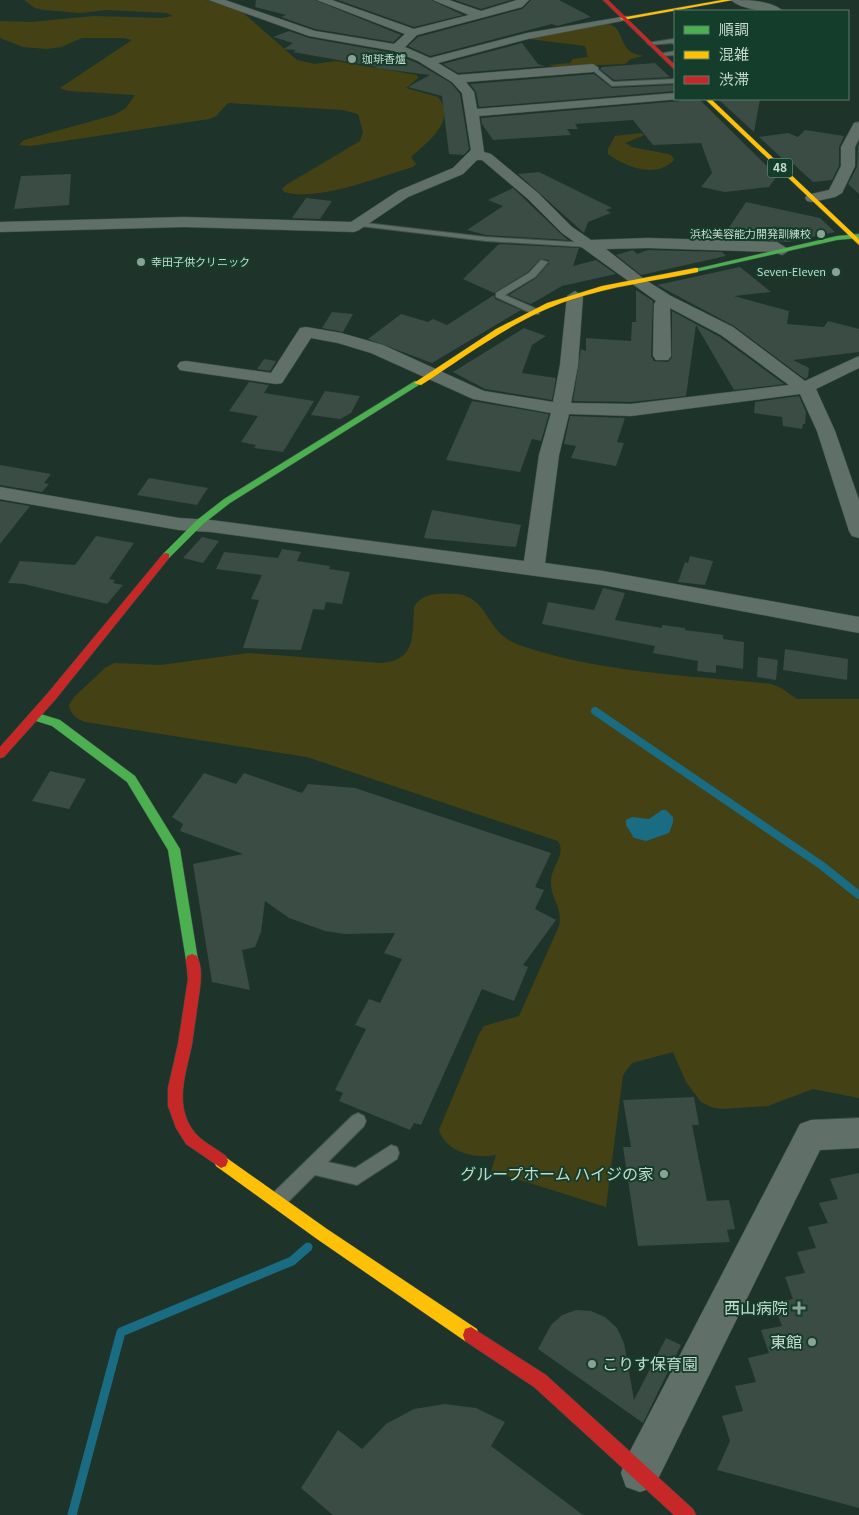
<svg xmlns="http://www.w3.org/2000/svg" width="859" height="1515" viewBox="0 0 859 1515" font-family="Georgia,'Noto Sans JP',serif">
	<style>
		.green { fill: #444214 }
		.water { fill: #196c82 }
		.lines { fill: none; stroke-linecap: round; stroke-linejoin: round }
		.stream-far1 { stroke: #196c82; stroke-width: 8 }
		.stream { stroke: #196c82; stroke-width: 9 }
		.building { fill: #3a4c44 }
		.lane-casing { stroke: #3f5148; stroke-width: 2 }
		.street-casing { stroke: #3f5148; stroke-width: 1 }
		.fast-casing { stroke: #3f5148; stroke-width: 1 }
		.slow-casing { stroke: #3f5148; stroke-width: 1 }
		.jam-casing { stroke: #3f5148; stroke-width: 1 }
		.lane { fill: #607069; fill-rule: evenodd }
		.street { fill: #607069; fill-rule: evenodd }
		.fast { fill: #4caf50; fill-rule: evenodd }
		.slow { fill: #ffc107; fill-rule: evenodd }
		.jam { fill: #c62828; fill-rule: evenodd }
		.poi-dot { fill: #8ba196; stroke: #153d2c; stroke-width: 2 }
		.labels { text-anchor: middle; stroke-width: 4; stroke-linejoin: round; paint-order: stroke }
		.far-poi-label { font-size: 11px; fill: #c5dbcf; stroke: #153d2c; text-anchor: start }
		.shield { fill: #153d2c; stroke: #90ac9e; stroke-width: 1 }
		.shield-label { font-size: 12px; font-weight: bold; fill: #c5dbcf }
		.near-poi-label { font-size: 16px; fill: #c5dbcf; stroke: #153d2c; text-anchor: end }
	</style>
	<rect width="100%" height="100%" fill="#1e342b"/>
	<path class="green" d="M24,0H206L240,10L297,60L315,64L336,61L417,75L418,78L406,88L438,97C458,121 426,143 411,157L416,164L413,167C378,177 318,202 284,192L282,189L286,185L360,141L363,132L358,114L343,110L228,103L216,116L209,119L31,146L19,145L24,140L114,115L126,108L135,95L68,91L60,88L132,40L124,38H82L61,47L47,49L23,47L0,38V21L31,22L94,16L162,18L173,16L167,13L106,10L80,13L44,10L35,8Z
		M604,23C624,25 618,43 631,52C634,54 640,55 643,56L631,59L625,64L554,67L549,65L570,63L573,59L588,57L585,46L529,39Z
		M641,133L645,135L625,143L632,147L668,154L672,156L674,160C656,179 626,167 608,154V149L615,136Z
		M458,594C490,599 484,632 519,645C599,673 688,675 771,684L781,688L797,699H859V1098L813,1089L768,1106L722,1109L711,1107L701,1102L686,1082L673,1052L632,1063L623,1075L606,1207L491,1171L496,1155C474,1159 446,1152 439,1130L479,1034L484,1026L519,1016L559,926C563,906 551,900 551,883C550,867 567,855 558,841L307,757L85,722C75,718 71,715 69,705L74,697L105,668L114,663L161,665L249,653L381,663C417,660 412,636 414,607C423,591 442,594 458,594Z"/>
	<path class="water" d="M662,810H666L673,817V823L669,833L646,841L634,838L626,825V820L632,817L649,819Z"/>
	<g class="lines">
		<path class="stream-far1" d="M595,711L821,865L859,895"/>
		<path class="stream" d="M72,1515L121,1332L292,1261L308,1247"/>
	</g>
	<path class="building" d="M256,0H315L401,35L393,42L315,29L281,17L286,15L255,7Z
		M338,0H431L463,15L414,27Z
		M455,0H511L481,9Z
		M531,0H559L591,17L557,26L552,24L430,56L408,46L418,37L522,9Z
		M289,31L309,38L393,53L417,63L451,83L460,94L469,149L464,155L449,154L442,96L408,87L430,75L375,68L377,67L293,52L296,50L284,49L293,43L273,37Z
		M522,43L538,64L545,66L458,73L443,64Z
		M655,63L670,77L614,80L600,69L602,67Z
		M594,74L612,88L675,85V91L479,107L476,92L470,84Z
		M682,99H699L777,176L769,187L725,192L701,187L712,173L701,143L653,145L633,120L575,124L578,129H567L571,135L493,140L482,124L481,118L680,101Z
		M718,99H760L754,132Z
		M805,130L844,136L839,147V166L832,180L813,182L789,160L787,163L759,137L788,133L798,137Z
		M858,145H859V194L848,184L857,167Z
		M539,172L612,208L606,210L611,213L588,222L584,233L518,174Z
		M71,174L69,205L14,209L21,176Z
		M513,188L561,234L568,240L486,235L467,230L503,206L488,200Z
		M306,198L332,201L320,219L292,218Z
		M746,202L820,218L835,232L788,242L722,238Z
		M499,244L579,248L573,266L596,260L616,274L562,286L531,304L509,295L536,278L549,263V260L540,259L528,272L494,293L463,279Z
		M633,250L637,254L648,250L722,252L726,256L641,275L616,255Z
		M740,267L771,292L734,296L789,311L787,324L824,327L828,321L859,329V352L793,360L809,368L808,377L805,379L734,326L657,285Z
		M636,290L653,301L651,356L654,361L668,362L672,357V311L720,337L784,384L734,390L696,325L686,396L631,402L573,401L581,349L586,351V338L631,341L632,322H636Z
		M494,295L495,299L521,310L432,363L368,339L401,314L428,322L433,319L447,325Z
		M332,312L353,314L343,332L322,328Z
		M524,328L546,336L532,345L522,373L556,378L552,400L485,389L453,372Z
		M264,359L276,361L270,371L257,369Z
		M249,382L269,385L264,393L314,401L283,452L254,448L256,445L241,442L258,416L229,411Z
		M325,391L360,396L351,413L340,419L311,415Z
		M799,396L806,412L805,424H803L802,429L783,426L782,417L754,413L755,402Z
		M472,401L549,414L541,441L532,439L520,472L446,460Z
		M570,416L625,418L617,442L624,443L616,466L571,458L576,446L564,444Z
		M0,465L51,474L44,483L49,484L42,492L0,485Z
		M149,478L208,488L197,505L137,495Z
		M0,501L30,506L0,544Z
		M432,510L521,525L516,547L424,538Z
		M96,536L134,543L109,579L115,580L113,583L123,585L107,604L24,584L8,583L20,561L75,565Z
		M202,537L219,541L203,563L183,558Z
		M282,549L301,552L297,561L330,566L329,569L350,572L342,604L326,602L324,610L313,609L301,650L243,648L259,600L251,599L262,575L216,569L224,552L278,558Z
		M690,556L713,561L705,585L678,582L685,562L688,563Z
		M603,588L625,593L615,620L662,628V625L685,628V630L723,635V639L744,642L743,669L716,665V673L697,671L698,661L653,653L655,646L542,624L548,602L594,610Z
		M785,649L848,659L847,680L783,670Z
		M758,657L778,660L776,680L757,677Z
		M50,771L86,779L69,809L32,801Z
		M204,773L236,784L244,773L302,793L308,784L355,788L551,853L535,887L544,890L535,909L556,920L523,965L528,967L514,1001L482,989L421,1125L414,1123L410,1130L339,1101L343,1093L335,1090L366,1029L355,1025L369,999L380,1003L402,959L384,953L395,933L345,934L325,931L289,918L265,901L261,932L255,947L242,950L250,990L212,982L193,864L243,854L180,831L183,824L172,817Z
		M694,1097L699,1125H692L707,1201L729,1200L735,1229L727,1230L730,1242L638,1246L623,1147H631L623,1100Z
		M859,1173V1508L717,1470L730,1441L722,1416L743,1411L735,1386L756,1382L748,1358L769,1353L761,1330L782,1326L773,1303L793,1299L785,1277L805,1273L797,1252L816,1248L808,1227L828,1223L819,1203L838,1199L830,1179Z
		M576,1310L591,1311L605,1317L617,1328L624,1343L634,1400L666,1338L681,1345L643,1423L538,1349L551,1325L562,1315Z
		M445,1404L476,1408L505,1422L491,1446L583,1515H333L301,1488L338,1430L362,1449L386,1424L414,1409Z"/>
	<g class="lines">
		<g class="lane-casing">
			<path id="lane" d="M673,39L675,40V45L672,43L650,45L647,43Z
				M675,51V55L662,56L659,54Z
				M591,67H595L613,82L675,79V83L612,86L591,69Z
				M357,222L486,237L588,243L592,245L588,247L486,241L360,226L356,224Z
				M541,260L548,262L535,277L505,295L539,310V314H533L496,297V293L529,273Z
				M358,1113L364,1116L366,1121L364,1126L328,1162L355,1168L391,1145L397,1147L399,1153L397,1159L357,1185L315,1175L284,1206L278,1208L272,1206L270,1200L272,1194L352,1116Z"/>
		</g>
		<g class="street-casing">
			<path id="street" d="M209,0H225L315,31L394,44L405,34L317,0H332L414,29L469,15L433,0H449L481,11L517,0H529L522,7L417,35L405,47L430,58L527,33L627,16V20L528,39L438,63L458,75L593,64L599,68L593,72L466,82L474,92L477,109L675,93V99H680L479,116L484,152L491,154L538,193L572,227L591,240L648,238L777,242L790,250L782,255L774,252L648,248L606,249L644,279L671,296L733,327L805,381L859,356V368L816,389L835,431L859,500V538L852,536L849,531L817,431L800,394L631,416L569,414L559,455L545,563L603,571L859,617V633L603,585L211,532L179,530L0,499V487L179,518L211,520L524,561L539,455L551,413L473,399L371,353L338,343L311,338L282,383L276,384L186,371L180,370L177,366L180,362L186,361L271,373L300,328L306,327L341,333L383,345L484,391L553,402L560,365L567,296L575,291L583,296L578,365L571,403L631,404L789,385L721,335L670,308L671,356L668,360H656L653,356L654,304L656,301L562,233L528,199L482,160H477L463,174L408,197L359,230L354,232L184,227L0,232V222L184,217L351,222L398,191L453,168L471,150L462,93L452,82L418,61L394,51L309,36Z
				M731,0C746,0 771,0 783,11C769,12 741,10 731,0Z
				M859,122V139L855,147V166L842,193L835,197L812,202L807,201L805,198L807,195L829,190L841,166V147L854,123Z
				M859,1118V1148L820,1150L654,1487L640,1492L626,1487L621,1473L626,1459L800,1124L811,1120Z"/>
		</g>
		<g class="fast-casing">
			<path id="fast" d="M859,234V238L837,240L695,272L691,270L837,236Z
				M415,381L422,383L230,503L203,524L169,558H163V554L197,520L224,499Z
				M34,712L60,720L135,776L180,849L198,960L197,964L192,966L187,964L186,960L168,850L127,782L52,726L30,719L29,716Z"/>
		</g>
		<g class="slow-casing">
			<path id="slow" d="M722,0H733L623,20L620,18Z
				M705,99H711L859,239V245Z
				M695,268H698V272C655,281 612,286 570,300C516,318 469,354 421,385L414,383L496,329L547,303L602,286Z
				M221,1154L327,1229L477,1329L479,1335L477,1341L471,1343L465,1341L317,1239L216,1166L214,1161L216,1156Z"/>
		</g>
		<g class="jam-casing">
			<path id="jam" d="M603,0H608L675,65V70Z
				M166,553L169,554V558L55,700L4,757L0,758V747L47,694L163,554Z
				M192,954L197,956C204,971 200,986 198,1002C196,1016 194,1030 192,1044C186,1075 173,1105 195,1133C203,1142 217,1149 226,1156L228,1161L226,1166L221,1168L186,1144L176,1128L168,1106V1088L178,1044L188,979L186,960L187,956Z
				M471,1327L546,1375L693,1509L696,1515H674L534,1387L465,1341L463,1335L465,1329Z"/>
		</g>
		<use href="#lane" class="lane"/>
		<use href="#street" class="street"/>
		<use href="#fast" class="fast"/>
		<use href="#slow" class="slow"/>
		<use href="#jam" class="jam"/>
	</g>
	<g class="poi-dot">
		<circle cx="352" cy="59" r="5"/>
		<circle cx="821" cy="234" r="5"/>
		<circle cx="141" cy="262" r="5"/>
		<circle cx="836" cy="272" r="5"/>
		<circle cx="664" cy="1174" r="5"/>
		<path d="M796.5 1300.5h5v5h5v5h-5v5h-5v-5h-5v-5h5z"/>
		<circle cx="812" cy="1342" r="5"/>
		<circle cx="592" cy="1364" r="5"/>
	</g>
	<g class="labels">
		<g class="far-poi-label">
			<text x="362" y="63">珈琲香爐</text>
			<text x="811" y="238" text-anchor="end">浜松美容能力開発訓練校</text>
			<text x="151" y="266">幸田子供クリニック</text>
			<text x="826" y="276" text-anchor="end">Seven-Eleven</text>
		</g>
		<rect class="shield" x="767.5" y="158.5" width="25" height="19" rx="4"/>
		<g class="shield-label">
			<text x="780" y="172">48</text>
		</g>
		<g class="near-poi-label">
			<text x="654" y="1180">グループホーム ハイジの家</text>
			<text x="788" y="1314">西山病院</text>
			<text x="802" y="1348">東館</text>
			<text x="602" y="1370" text-anchor="start">こりす保育園</text>
		</g>
	</g>
	<rect x="674" y="10" width="175" height="90" fill="#153d2c" stroke="#5b7c6d"/>
	<rect x="684" y="26" width="25" height="8" fill="#4caf50" stroke="#5b7c6d"/>
	<text x="719" y="35" font-size="15" fill="#c5dbcf">順調</text>
	<rect x="684" y="51" width="25" height="8" fill="#ffc107" stroke="#5b7c6d"/>
	<text x="719" y="60" font-size="15" fill="#c5dbcf">混雑</text>
	<rect x="684" y="76" width="25" height="8" fill="#c62828" stroke="#5b7c6d"/>
	<text x="719" y="85" font-size="15" fill="#c5dbcf">渋滞</text>
</svg>
